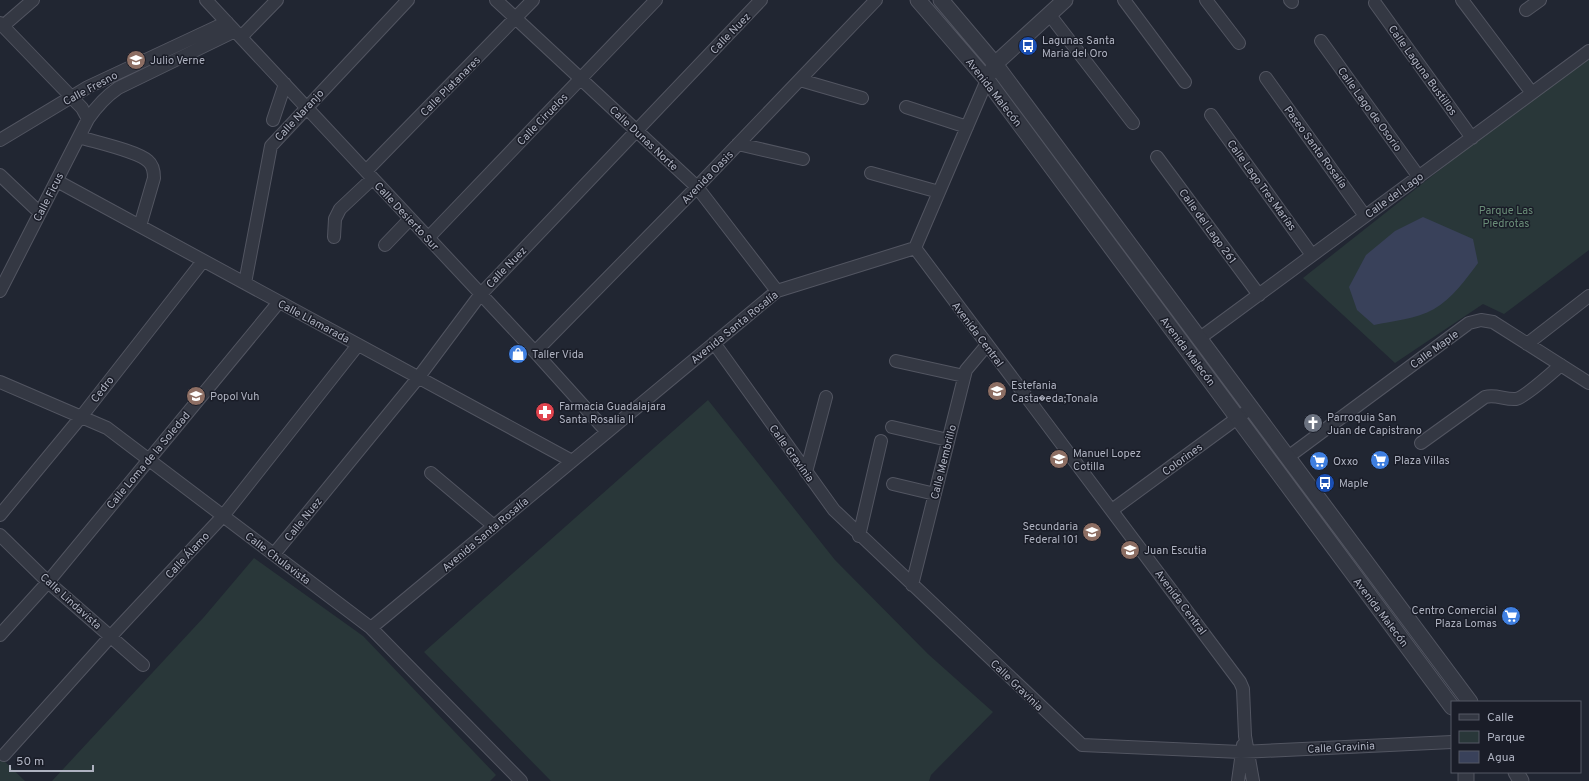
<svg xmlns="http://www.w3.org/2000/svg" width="1589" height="781" viewBox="0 0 1589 781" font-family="Overpass,sans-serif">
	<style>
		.green { fill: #293739 }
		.water { fill: #39415a }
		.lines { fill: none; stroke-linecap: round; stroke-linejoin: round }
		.minor-casing { stroke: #525561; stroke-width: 14 }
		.tertiary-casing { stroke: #525561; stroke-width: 17 }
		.minor { stroke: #343843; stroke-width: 12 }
		.tertiary { stroke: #343843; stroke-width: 15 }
		.labels { text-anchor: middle; stroke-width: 3; stroke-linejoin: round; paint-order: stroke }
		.street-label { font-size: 11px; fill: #aeb2c0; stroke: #1a1d28 }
		.poi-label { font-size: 11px; fill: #aeb2c0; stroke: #1a1d28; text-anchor: start }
		.park-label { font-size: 11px; fill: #6a8d78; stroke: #1a1d28 }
	</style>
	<rect width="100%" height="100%" fill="#212632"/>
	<path class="green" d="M1589,52V250L1504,314L1483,304L1395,363L1303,278Z
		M708,400L835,560L928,654L993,712L931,775L929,781H551L424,652Z
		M254,558L363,636L496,775L490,781H52L204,617Z
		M0,757L25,781H0Z"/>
	<path class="water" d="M1423,217L1473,239L1478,263C1466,279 1452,299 1434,309C1416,319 1393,321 1374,325L1357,310L1349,287L1366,255L1395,231Z"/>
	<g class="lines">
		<g class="minor-casing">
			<path id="minor" d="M206,0L535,352L607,432
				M496,0L697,187L777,291
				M1124,0L1185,82
				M1206,0L1239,43
				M1290,0L1292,2
				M1462,0L1532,93
				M1375,3L1472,138
				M1526,10L1540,0
				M1049,14L1133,123
				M0,23L82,108L88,119
				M3,26L33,0
				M241,37L277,0
				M1321,41L1419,177
				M1266,78L1365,216
				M800,80L862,98
				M906,107L967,127
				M1211,115L1312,255
				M273,120L285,84
				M79,137C95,142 137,151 148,161C153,165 154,171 154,178L140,226
				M0,140L88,87L227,22
				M738,144L803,159
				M1157,157L1259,295
				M366,171L533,0
				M871,173L939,192
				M0,175L40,213
				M57,181L572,461
				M334,237L335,219L340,209L372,179
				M428,238L656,0
				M385,245L410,219
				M915,248L1240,682L1243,689L1245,736L1253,781
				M245,283L271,146L408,0
				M0,291L88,119C97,106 105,97 118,88L235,31
				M1200,338L1589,51
				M714,343L834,510L1082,745L1241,752L1452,742
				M1527,344L1589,296
				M535,352L697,187L876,0
				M896,361L964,376
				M0,382L107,428L371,628L521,781
				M892,427L948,440
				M1421,443L1485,397C1496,394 1505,400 1516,399C1524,398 1553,372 1561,365
				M1288,457L1469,323L1481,320L1493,322L1589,383
				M806,472L826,397
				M431,473L494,526
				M893,484L935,494
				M1112,510L1251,408
				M0,515L81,417L203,261
				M0,535L48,582L143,665
				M859,536L881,441
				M274,554L418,378L480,295L761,0
				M912,585L966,370L987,345
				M371,628L777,291L915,248L987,80
				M0,635L48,582L279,302
				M4,755L111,636L223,516L358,345
				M1238,781L1243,745"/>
		</g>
		<g class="tertiary-casing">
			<path id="tertiary" d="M918,0L987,80L1452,707
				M941,0L995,64L1470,702
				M991,72L995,64L1065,0
				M1516,772L1521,781
				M1466,781V772"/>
		</g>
		<use href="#minor" class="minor"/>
		<use href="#tertiary" class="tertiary"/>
	</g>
	<defs>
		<g id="bus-disc" transform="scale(1)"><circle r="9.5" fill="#1a4fb4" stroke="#1a1d28"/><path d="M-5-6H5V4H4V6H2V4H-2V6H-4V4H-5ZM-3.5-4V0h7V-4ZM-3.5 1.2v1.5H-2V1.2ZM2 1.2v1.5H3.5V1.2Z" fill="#fff"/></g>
		<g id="school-disc" transform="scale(1)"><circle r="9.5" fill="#8d6e63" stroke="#1a1d28"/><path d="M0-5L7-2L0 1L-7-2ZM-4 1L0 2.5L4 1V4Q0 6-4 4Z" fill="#fff"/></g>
		<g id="shop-disc" transform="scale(1)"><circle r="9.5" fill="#3f7fe0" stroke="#1a1d28"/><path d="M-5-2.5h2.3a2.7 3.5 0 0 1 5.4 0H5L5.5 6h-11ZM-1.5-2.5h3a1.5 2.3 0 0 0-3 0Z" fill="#fff"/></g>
		<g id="pharmacy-disc" transform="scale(1)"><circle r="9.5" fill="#e0444e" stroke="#1a1d28"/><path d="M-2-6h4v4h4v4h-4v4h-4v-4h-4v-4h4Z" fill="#fff"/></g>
		<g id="church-disc" transform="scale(1)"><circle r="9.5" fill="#6b7280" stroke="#1a1d28"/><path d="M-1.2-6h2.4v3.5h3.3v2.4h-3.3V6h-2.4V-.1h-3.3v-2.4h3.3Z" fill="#fff"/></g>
		<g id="supermarket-disc" transform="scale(1)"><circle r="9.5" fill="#3f7fe0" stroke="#1a1d28"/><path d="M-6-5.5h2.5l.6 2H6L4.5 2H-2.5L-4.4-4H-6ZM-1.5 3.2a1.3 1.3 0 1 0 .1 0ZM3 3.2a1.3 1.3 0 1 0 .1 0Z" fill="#fff"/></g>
	</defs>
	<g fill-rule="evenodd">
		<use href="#bus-disc" x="1028" y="46"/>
		<use href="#school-disc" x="136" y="60"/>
		<use href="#shop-disc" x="518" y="354"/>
		<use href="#school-disc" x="997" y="391"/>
		<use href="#school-disc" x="196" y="396"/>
		<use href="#pharmacy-disc" x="545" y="412"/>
		<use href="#church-disc" x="1313" y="423"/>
		<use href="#school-disc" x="1059" y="459"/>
		<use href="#supermarket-disc" x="1380" y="460"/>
		<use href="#supermarket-disc" x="1319" y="461"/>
		<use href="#bus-disc" x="1325" y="483"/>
		<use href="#school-disc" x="1092" y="532"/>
		<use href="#school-disc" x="1130" y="550"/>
		<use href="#supermarket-disc" x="1511" y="616"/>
	</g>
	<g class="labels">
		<g class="street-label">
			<text transform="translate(730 33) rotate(-46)" y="4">Calle Nuez</text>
			<text transform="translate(1423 70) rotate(54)" y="4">Calle Laguna Bustillos</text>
			<text transform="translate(450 86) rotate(-45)" y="4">Calle Platanares</text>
			<text transform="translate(90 88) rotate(-28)" y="4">Calle Fresno</text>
			<text transform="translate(994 92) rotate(52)" y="4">Avenida Malecón</text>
			<text transform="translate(1370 109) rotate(54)" y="4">Calle Lago de Osorio</text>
			<text transform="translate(299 115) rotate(-47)" y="4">Calle Naranjo</text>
			<text transform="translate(542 119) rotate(-46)" y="4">Calle Ciruelos</text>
			<text transform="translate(644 138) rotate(43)" y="4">Calle Dunas Norte</text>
			<text transform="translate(1316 147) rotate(54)" y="4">Paseo Santa Rosalía</text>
			<text transform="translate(707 177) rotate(-46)" y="4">Avenida Oasis</text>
			<text transform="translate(1262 185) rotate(54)" y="4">Calle Lago Tres Marías</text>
			<text transform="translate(1394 195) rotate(-36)" y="4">Calle del Lago</text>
			<text transform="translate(48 197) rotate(-63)" y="4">Calle Ficus</text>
			<text transform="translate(407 216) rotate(47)" y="4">Calle Desierto Sur</text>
			<text transform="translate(1208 226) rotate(54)" y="4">Calle del Lago 261</text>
			<text transform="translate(506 267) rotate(-46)" y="4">Calle Nuez</text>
			<text transform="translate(314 321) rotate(28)" y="4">Calle Llamarada</text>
			<text transform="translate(734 327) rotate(-39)" y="4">Avenida Santa Rosalía</text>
			<text transform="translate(978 334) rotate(53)" y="4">Avenida Central</text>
			<text transform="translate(1434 349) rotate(-36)" y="4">Calle Maple</text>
			<text transform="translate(1188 351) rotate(53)" y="4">Avenida Malecón</text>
			<text transform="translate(102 389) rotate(-52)" y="4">Cedro</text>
			<text transform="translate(792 453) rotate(54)" y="4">Calle Gravinia</text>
			<text transform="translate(1182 459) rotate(-36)" y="4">Colorines</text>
			<text transform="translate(148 460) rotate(-50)" y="4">Calle Loma de la Soledad</text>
			<text transform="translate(943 462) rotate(-76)" y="4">Calle Membrillo</text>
			<text transform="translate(303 519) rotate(-51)" y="4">Calle Nuez</text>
			<text transform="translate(485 534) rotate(-40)" y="4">Avenida Santa Rosalía</text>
			<text transform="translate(187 555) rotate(-47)" y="4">Calle Álamo</text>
			<text transform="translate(278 558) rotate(37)" y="4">Calle Chulavista</text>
			<text transform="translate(71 601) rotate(42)" y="4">Calle Lindavista</text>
			<text transform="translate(1181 602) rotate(53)" y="4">Avenida Central</text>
			<text transform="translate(1381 612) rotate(53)" y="4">Avenida Malecón</text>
			<text transform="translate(1017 685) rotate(44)" y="4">Calle Gravinia</text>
			<text transform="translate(1341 747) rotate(-3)" y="4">Calle Gravinia</text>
		</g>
		<g class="poi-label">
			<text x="1042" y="44">Lagunas Santa<tspan x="1042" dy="13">Maria del Oro</tspan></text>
			<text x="150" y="64">Julio Verne</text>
			<text x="532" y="358">Taller Vida</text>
			<text x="1011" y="389">Estefania<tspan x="1011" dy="13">Casta�eda;Tonala</tspan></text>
			<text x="210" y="400">Popol Vuh</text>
			<text x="559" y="410">Farmacia Guadalajara<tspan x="559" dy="13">Santa Rosalia II</tspan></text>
			<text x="1327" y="421">Parroquia San<tspan x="1327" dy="13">Juan de Capistrano</tspan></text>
			<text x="1073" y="457">Manuel Lopez<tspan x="1073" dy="13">Cotilla</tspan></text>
			<text x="1394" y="464">Plaza Villas</text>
			<text x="1333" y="465">Oxxo</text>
			<text x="1339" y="487">Maple</text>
			<text x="1078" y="530" text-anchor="end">Secundaria<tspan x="1078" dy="13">Federal 101</tspan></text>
			<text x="1144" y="554">Juan Escutia</text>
			<text x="1497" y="614" text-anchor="end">Centro Comercial<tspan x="1497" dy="13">Plaza Lomas</tspan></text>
		</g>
		<g class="park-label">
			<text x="1506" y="214">Parque Las<tspan x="1506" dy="13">Piedrotas</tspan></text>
		</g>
	</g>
	<rect x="1451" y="701" width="130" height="72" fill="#1a1d28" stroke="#555965"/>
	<rect x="1459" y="714" width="20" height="6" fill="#343843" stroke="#555965"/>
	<text x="1487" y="721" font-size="12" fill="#aeb2c0">Calle</text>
	<rect x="1459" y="731" width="20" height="12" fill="#293739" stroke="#555965"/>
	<text x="1487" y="741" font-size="12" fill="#aeb2c0">Parque</text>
	<rect x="1459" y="751" width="20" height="12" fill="#39415a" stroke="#555965"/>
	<text x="1487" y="761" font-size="12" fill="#aeb2c0">Agua</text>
	<path d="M10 765v6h83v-6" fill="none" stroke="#aeb2c0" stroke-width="2"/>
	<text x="16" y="765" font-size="12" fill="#aeb2c0" stroke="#1a1d28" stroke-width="3" paint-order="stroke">50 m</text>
</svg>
